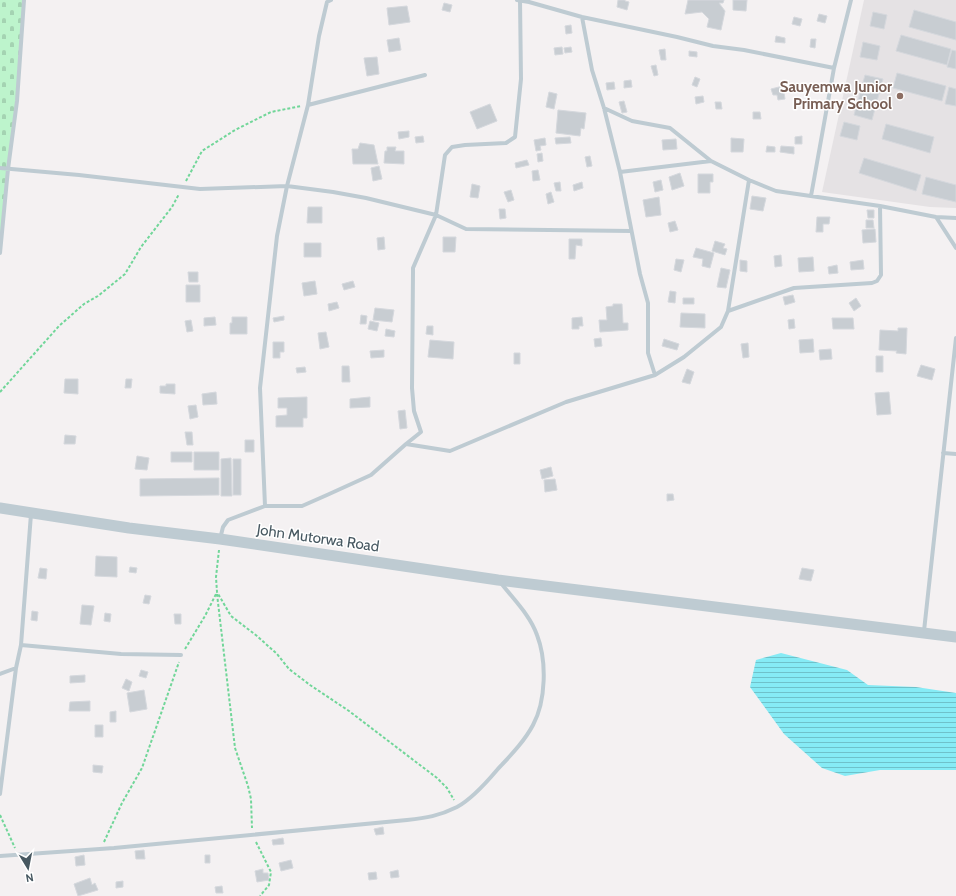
<svg xmlns="http://www.w3.org/2000/svg" width="956" height="896" viewBox="0 0 956 896" font-family="Cabin,sans-serif">
	<style>
		.education { fill: #e5e2e4 }
		.cemetery { fill: url(#cemetery-stones) }
		.water { fill: url(#water-rules) }
		.building { fill: #c8cdd2; stroke: #d5d8dd }
		.lines { fill: none; stroke-linecap: round; stroke-linejoin: round }
		.path { stroke: #71d699; stroke-width: 2; stroke-dasharray: 3 2; stroke-linecap: butt }
		.service { stroke: #becbd2; stroke-width: 4 }
		.tertiary { stroke: #becbd2; stroke-width: 11 }
		.education-dot { fill: #8d6e63; stroke: #fff; stroke-width: 1.5 }
		.labels { text-anchor: middle; stroke-width: 3; stroke-linejoin: round; paint-order: stroke }
		.education-label { font-size: 15px; font-weight: bold; fill: #785e54; stroke: #fff; text-anchor: end }
		.street-label { font-size: 15px; fill: #475861; stroke: #fff }
	</style>
	<defs>
		<pattern id="cemetery-stones" width="16" height="16" patternUnits="userSpaceOnUse"><rect width="16" height="16" fill="#bdf4cc"/><path d="M2 7V4a2 2 0 0 1 4 0v3zM10 15v-3a2 2 0 0 1 4 0v3z" fill="#a4d3b2"/></pattern>
		<pattern id="water-rules" width="6" height="5" patternUnits="userSpaceOnUse"><rect width="6" height="5" fill="#86ebf5"/><path d="M0 2.5h6" fill="none" stroke="#6fc1ca"/></pattern>
	</defs>
	<rect width="100%" height="100%" fill="#f4f1f2"/>
	<path class="education" d="M864,0H956V208L930,207L822,192Z"/>
	<path class="cemetery" d="M0,0H24L17,101L0,253Z"/>
	<path class="water" d="M781,653L847,670L868,685L916,687L956,693V770H880L845,776L822,768L784,734L750,687L756,660Z"/>
	<path class="building" d="M618,0H625V1L629,2L627,10L617,7Z
		M688,0H724L723,3H719L725,11L721,30L707,27L709,19L702,12L685,14Z
		M733,0H747L746,11L733,10Z
		M444,3L452,5L450,12L442,10Z
		M407,6L410,22L389,25L387,8Z
		M914,10L956,22V40L909,27Z
		M873,12L887,15L884,29L870,26Z
		M819,14L827,16L825,23L817,21Z
		M794,17L802,19L800,26L792,24Z
		M571,25L572,33L566,34L565,26Z
		M901,35L951,49L947,65L896,51Z
		M776,36L785,38V43L775,42Z
		M399,38L401,50L389,52L387,40Z
		M811,39H816L815,48L810,47Z
		M863,42L880,46L877,60L860,57Z
		M562,47L563,54L555,55L554,48Z
		M571,47L572,52L565,53L564,48Z
		M665,49L666,60H661L659,50Z
		M952,50L956,51V69L947,67Z
		M689,51L697,52V57L689,56Z
		M377,57L379,74L367,76L364,58Z
		M656,65L658,75L654,76L651,66Z
		M897,73L946,86L942,101L893,88Z
		M865,75L883,79L872,120L854,115Z
		M695,77L700,79L697,87L692,85Z
		M631,80L632,87L624,88V81Z
		M614,82L615,89L607,90L606,83Z
		M799,83L800,90L794,91L792,84Z
		M783,86L785,99L778,100L777,95H773L771,89Z
		M949,87L956,89V106L945,104Z
		M549,92L557,94L554,109L546,107Z
		M703,96L704,102L696,104L695,97Z
		M624,101L627,112L622,113L619,102Z
		M715,102H721L722,109H716Z
		M490,104L497,121L477,129L470,112Z
		M558,110L586,113L584,129L581,128L580,136L556,133Z
		M753,112H760L761,119H753Z
		M844,122L860,126L857,140L840,136Z
		M886,124L934,137L930,153L882,139Z
		M409,131V137L399,139L398,132Z
		M423,136L424,142L416,143L415,137Z
		M802,136V144H795V137Z
		M570,137L571,143L556,144L555,138Z
		M545,138L546,145L540,146L541,150L536,151L534,140Z
		M731,138L744,139L743,152H731Z
		M676,139L677,149L663,150L662,140Z
		M360,143L374,145L378,164H353L352,149H358Z
		M767,146L775,147V152H766Z
		M781,146L794,147V154L780,152Z
		M387,147H396L395,151H404V164L384,163L385,151H387Z
		M542,153L543,161L538,162L537,154Z
		M590,156L592,166L587,167L585,157Z
		M864,158L921,175L916,191L859,173Z
		M527,160L529,165L516,168L515,163Z
		M379,166L382,179L373,181L371,168Z
		M538,170L540,180L533,181L532,171Z
		M680,173L684,186L672,190L669,177Z
		M698,174H713V182H710V193H698Z
		M926,177L956,185V202L922,194Z
		M661,180L663,190L655,192L653,182Z
		M560,182L561,191H556L554,183Z
		M582,182L583,188L574,191L573,185Z
		M472,184L480,186L478,198L470,197Z
		M511,190L514,200L508,202L504,192Z
		M551,192L554,202L548,204L546,194Z
		M752,196L766,198L763,211L750,209Z
		M659,197L661,215L646,217L643,200Z
		M308,207H322V223H307Z
		M499,209H505L506,218L500,219Z
		M867,210H874V218H868Z
		M817,217H830L829,224H823V232H816Z
		M866,220H873L874,228H866Z
		M675,221L678,230L670,232L668,223Z
		M875,229L876,242L863,243L862,230Z
		M384,237L385,249L378,250L377,238Z
		M443,237H456L455,252H443Z
		M569,239H582V246L576,245L575,259H569Z
		M715,241L725,244L723,248L727,249L725,255L712,251Z
		M304,243H321V257H304Z
		M696,248L714,253L710,268L702,266L703,259L693,257Z
		M781,255L782,266L775,267L774,256Z
		M813,257L814,271L799,272L798,258Z
		M676,259L684,260L681,272L674,270Z
		M740,260L747,261V272L740,271Z
		M863,260L864,269L851,270L850,262Z
		M837,265L838,273L829,274L828,267Z
		M721,268L730,270L726,288L717,287Z
		M188,272H198V282H189Z
		M315,281L317,294L304,296L302,283Z
		M353,281L355,287L344,290L342,284Z
		M186,285H200V302H186Z
		M670,291L676,292L675,303L668,302Z
		M793,295L795,302L785,305L783,297Z
		M683,298H694V304H683Z
		M856,298L861,306L854,311L849,303Z
		M337,302L339,308L329,311L328,304Z
		M613,304H622L623,323H628V330L600,332L599,320H607L606,307L613,306Z
		M375,308L394,310L392,322L373,320Z
		M681,313L705,314V328L680,327Z
		M361,315L367,316L366,324H360Z
		M284,316V320L274,322L273,318Z
		M215,317L216,325L204,326V318Z
		M232,317H247V334H230V323H232Z
		M582,317L583,326H579V329H572V318Z
		M832,318H853L854,329H833Z
		M794,319L795,328L789,329L788,320Z
		M191,320L193,331L187,332L185,321Z
		M370,321L379,323L377,331L368,329Z
		M427,326H433V335L426,334Z
		M898,328H907L906,354L896,353L897,351L879,350L880,330L898,331Z
		M386,329L395,331L394,337L385,336Z
		M326,332L329,347L320,349L318,333Z
		M601,338L602,346L595,347L594,339Z
		M664,339L679,344L677,350L662,346Z
		M813,339L814,352L800,353L799,340Z
		M430,340L454,342L453,359L428,357Z
		M273,342H284V352H280V358H273Z
		M748,343L749,357L743,358L741,344Z
		M831,349L832,359L820,360L819,350Z
		M384,350V357L371,358L370,351Z
		M514,353H520V364H514Z
		M876,356H883V372H876Z
		M921,365L935,369L932,380L917,376Z
		M342,366H349L350,382H342Z
		M305,367L306,372L297,373L296,368Z
		M687,369L694,372L690,384L682,382Z
		M65,379H78V394L64,393Z
		M126,379H132L131,388H125Z
		M166,384H175V394L160,393V386H166Z
		M216,392L217,404L203,405L202,394Z
		M889,392L891,414L877,415L875,393Z
		M307,397V418H303V427H276V416L287,415V408H278V398Z
		M370,397V407L350,408V399Z
		M196,405L198,417L190,419L188,406Z
		M405,410L407,428L400,429L398,411Z
		M185,432H192L193,445H187Z
		M65,435L76,436L75,444H64Z
		M245,440H254V452H245Z
		M171,452H192V462H171Z
		M194,452H219V470H194Z
		M137,456L149,458L147,470L135,469Z
		M231,458L232,496H221V459Z
		M233,459H241V495H233Z
		M551,467L553,476L542,479L540,470Z
		M219,478V495L140,496V479Z
		M555,479L557,490L545,492L544,480Z
		M667,494H673L674,500L667,501Z
		M96,556L117,557V577L95,576Z
		M130,567L137,568L136,573L129,572Z
		M40,568L47,569L46,579L38,578Z
		M802,568L814,570L811,581L799,579Z
		M145,595L151,596L149,604L143,603Z
		M82,605L94,606L91,625L80,624Z
		M32,611L38,612L37,621L31,620Z
		M105,613L111,614L110,622L104,621Z
		M174,614H181V624H175Z
		M141,670L148,672L146,678L139,676Z
		M85,675V682L70,683V676Z
		M126,679L132,682L129,691L122,688Z
		M144,690L147,709L130,712L127,693Z
		M90,701V711H69L70,702Z
		M116,711V722H110V712Z
		M95,725H103V737H95Z
		M93,765L103,766L102,773L93,772Z
		M383,827L384,834L376,835L374,829Z
		M283,838L284,844L273,845L272,840Z
		M144,850L145,859H136L135,851Z
		M84,855L85,865L76,866L75,857Z
		M205,855H210V863H205Z
		M291,860L293,868L281,871L279,863Z
		M263,869V873H268L269,880L257,882L255,871Z
		M398,870L399,877L391,878L390,872Z
		M376,872L377,879L369,880L368,873Z
		M90,878L92,885L95,883L98,890L78,896L74,884Z
		M123,881V887L116,888V882Z
		M222,886L223,893H216L215,887Z"/>
	<g class="lines">
		<path class="path" d="M186,181L202,151L235,130L271,112L301,106
			M0,392L59,326L84,304L98,296L125,274L141,247L172,207L179,194
			M219,550L216,577L217,592L231,616L257,636L277,654L289,669L310,685L349,711L437,778L447,788L454,800
			M217,594L235,748L248,786L251,799L252,828
			M185,649L205,616L216,594
			M0,815L15,848
			M104,842L122,803L142,768L179,662
			M256,842L271,872L269,885L260,896"/>
		<path class="service" d="M517,0L529,2L582,17L677,37L713,46L744,50L834,68
			M582,17L592,70L604,108L620,172L711,161L749,180L776,191L880,206L936,217L956,218
			M308,105L425,75
			M604,108L632,121L670,128L711,161
			M0,168L79,175L200,189L287,186L308,105L319,36L327,2L331,0
			M620,172L640,274L648,303V353L655,375
			M811,196L834,68L851,0
			M936,217L956,248
			M0,253L8,169L17,101L24,0
			M728,311L794,288L872,283L877,281L881,275L880,206
			M406,444L421,432L414,411L412,388L413,272V268L436,215L466,229L631,231
			M943,453L956,454
			M265,506L260,388L277,236L287,186L333,192L366,198L436,215L445,155L452,147L465,145L506,143L515,137L521,79L520,0
			M220,539L223,527L228,520L265,506H302L327,495L371,475L406,444L450,451L566,402L655,375L684,357L721,327L728,311L749,180
			M924,631L956,338
			M21,645L121,654L181,655
			M0,674L16,668
			M0,794L16,668L21,645L31,514
			M0,856L114,848L407,820C426,818 439,816 457,807C472,799 486,783 497,770C510,756 524,742 533,725C546,701 547,661 537,635C530,615 514,600 501,583"/>
		<path class="tertiary" d="M0,508L129,528L220,539L498,580L956,637"/>
	</g>
	<circle class="education-dot" cx="900" cy="96" r="4"/>
	<g class="labels">
		<g class="education-label">
			<text x="892" y="92">Sauyemwa Junior<tspan x="892" dy="17">Primary School</tspan></text>
		</g>
		<g class="street-label">
			<text transform="translate(318 538) rotate(8)" y="5">John Mutorwa Road</text>
		</g>
	</g>
	<g transform="translate(28 868) rotate(170)" stroke="#ffffff" stroke-width="3" paint-order="stroke">
	<path d="M0-3L7 15L0 10L-7 15Z" fill="#475861"/>
	<text y="-6" font-size="11" font-weight="bold" text-anchor="middle" fill="#475861">N</text>
	</g>
</svg>
